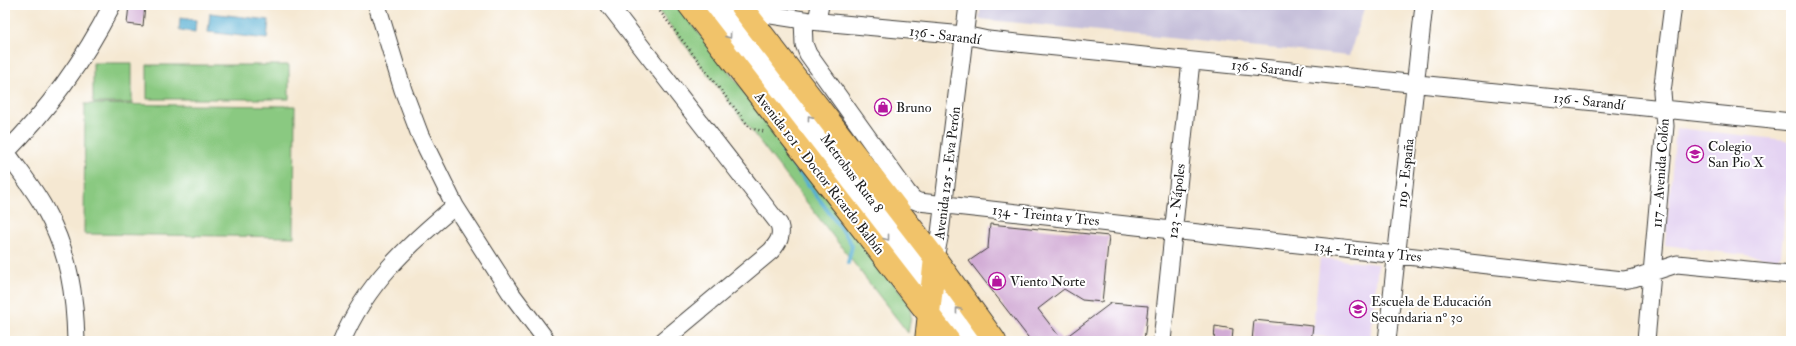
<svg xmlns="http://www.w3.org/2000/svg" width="1796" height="346" viewBox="0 0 1796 346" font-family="'IM FELL Double Pica',serif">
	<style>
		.built { fill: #e4d3f2 }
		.industrial { fill: #c6c0da }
		.green { fill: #8ac981; stroke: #53724e }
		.water { fill: #55aed2; stroke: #386577 }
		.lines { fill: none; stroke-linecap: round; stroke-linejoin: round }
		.stream { stroke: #55aed2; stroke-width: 4 }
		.building { fill: #d2acd5 }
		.minor-casing { stroke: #3d3b37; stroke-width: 19 }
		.major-casing { stroke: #3d3b37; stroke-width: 24 }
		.path { stroke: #3d3b37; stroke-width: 2.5; stroke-dasharray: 1 3; stroke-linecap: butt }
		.minor { stroke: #fff; stroke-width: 17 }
		.major { stroke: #f1c36a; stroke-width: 22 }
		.oneway { stroke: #999 }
		.labels { text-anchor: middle; stroke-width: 4; stroke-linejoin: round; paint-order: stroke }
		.street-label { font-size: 14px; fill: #1c1c1c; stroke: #fff }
		.poi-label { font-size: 14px; fill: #1c1c1c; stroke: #fff; text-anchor: start }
	</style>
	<rect width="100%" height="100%" fill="#fff"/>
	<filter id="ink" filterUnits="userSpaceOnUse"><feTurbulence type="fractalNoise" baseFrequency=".025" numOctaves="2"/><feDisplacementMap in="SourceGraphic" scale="8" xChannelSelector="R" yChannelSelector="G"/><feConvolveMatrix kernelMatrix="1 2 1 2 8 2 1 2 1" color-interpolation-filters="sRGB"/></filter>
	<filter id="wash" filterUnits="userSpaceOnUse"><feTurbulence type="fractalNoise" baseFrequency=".012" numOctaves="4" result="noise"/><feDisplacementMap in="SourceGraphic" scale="16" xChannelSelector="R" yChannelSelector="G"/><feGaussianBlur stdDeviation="0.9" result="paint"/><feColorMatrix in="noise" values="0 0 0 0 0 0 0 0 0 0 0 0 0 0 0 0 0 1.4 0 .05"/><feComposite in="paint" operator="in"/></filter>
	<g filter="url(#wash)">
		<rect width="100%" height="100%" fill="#f5e8d2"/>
		<path class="built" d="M1676,128L1786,140L1791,145L1781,255L1777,259L1665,245Z
			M1320,258L1378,264L1370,341L1312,336Z"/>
		<path class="industrial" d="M981,5H1365L1349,56L979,19Z"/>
		<path class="green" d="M654,5H677L910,304L911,317L908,333Z
			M93,63H132V103H93Z
			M147,65H289V99H147Z
			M85,104L295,106L294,237L84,234Z"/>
		<path class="water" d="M210,13L269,20L267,39L208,32Z
			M180,18L196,20L195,32L179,30Z"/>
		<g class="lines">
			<path class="stream" d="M783,151L849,239L852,246L848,263"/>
		</g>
		<g id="blocks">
			<path class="building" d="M129,5H145L143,26L127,24Z
				M990,224L1109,236L1102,302L1082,300L1064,289L1038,309L1062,340L1111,303L1148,306L1144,341H1031L969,261L988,248Z
				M1254,320L1313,326L1311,341H1252Z
				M1215,326L1233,329L1232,341H1214Z"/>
		</g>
	</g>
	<g filter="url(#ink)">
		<use href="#blocks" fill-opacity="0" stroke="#3d3b37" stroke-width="1"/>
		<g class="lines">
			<g class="minor-casing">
				<path id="minor" d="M377,5L403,90L420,135L455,206
					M609,5L779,224C783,236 778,243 771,251L663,341
					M706,5L907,264L964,341
					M724,5L981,341
					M744,11L810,21L964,35L988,40L1791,122
					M803,20L804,44L808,54L907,192L914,200L919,202L1623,280L1634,278L1677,264L1791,275
					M817,21L820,5
					M6,152C20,172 36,191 47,213C69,253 75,296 76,341
					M5,153C49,109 84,60 112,5
					M935,258L940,233L968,5
					M342,341C365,285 409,244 455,206L510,292L547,341
					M1162,341L1191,61
					M1387,341L1424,5
					M1646,341L1665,126L1662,92L1673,5"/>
			</g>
			<g class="major-casing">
				<path id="major" d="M689,5L949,341
					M740,5L935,258L995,341
					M926,341L935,258"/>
			</g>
			<path class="path" d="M655,5L750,128L766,132"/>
			<use href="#minor" class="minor"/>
			<use href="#major" class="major"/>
		</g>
		<defs><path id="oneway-chevron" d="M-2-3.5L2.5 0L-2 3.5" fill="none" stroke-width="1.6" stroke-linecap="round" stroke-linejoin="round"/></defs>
		<g class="oneway">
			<use href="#oneway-chevron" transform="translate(729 36) rotate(53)"/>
			<use href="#oneway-chevron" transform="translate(810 118) rotate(-127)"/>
			<use href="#oneway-chevron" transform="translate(887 238) rotate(52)"/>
			<use href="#oneway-chevron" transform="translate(958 310) rotate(-128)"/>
		</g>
	</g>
	<defs>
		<g id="shop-ring" transform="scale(0.9)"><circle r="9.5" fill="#fff" stroke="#b5179e" stroke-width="1.5"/><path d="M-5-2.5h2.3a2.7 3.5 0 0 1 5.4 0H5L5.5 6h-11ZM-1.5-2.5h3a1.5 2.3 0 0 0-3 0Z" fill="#b5179e"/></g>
		<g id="university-ring" transform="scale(0.9)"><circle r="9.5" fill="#fff" stroke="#b5179e" stroke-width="1.5"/><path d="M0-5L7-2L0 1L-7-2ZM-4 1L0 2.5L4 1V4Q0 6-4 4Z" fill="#b5179e"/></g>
		<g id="school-ring" transform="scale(0.9)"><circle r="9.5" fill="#fff" stroke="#b5179e" stroke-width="1.5"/><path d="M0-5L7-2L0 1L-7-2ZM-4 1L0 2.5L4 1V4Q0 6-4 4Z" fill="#b5179e"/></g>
	</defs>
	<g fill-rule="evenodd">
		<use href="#shop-ring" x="883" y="107"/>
		<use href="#university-ring" x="1695" y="154"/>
		<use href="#shop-ring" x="997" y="281"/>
		<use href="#school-ring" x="1358" y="309"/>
	</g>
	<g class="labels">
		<g class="street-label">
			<text transform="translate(945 35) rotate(7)" y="5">136 - Sarandí</text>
			<text transform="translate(1267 68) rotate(6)" y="5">136 - Sarandí</text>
			<text transform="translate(1589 101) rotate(6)" y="5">136 - Sarandí</text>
			<text transform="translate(820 173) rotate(52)" y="5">Avenida 101 - Doctor Ricardo Balbín</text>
			<text transform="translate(852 173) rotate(53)" y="5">Metrobus Ruta 8</text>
			<text transform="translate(947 173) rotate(-83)" y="5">Avenida 125 - Eva Perón</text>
			<text transform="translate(1405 173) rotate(-84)" y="5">119 - España</text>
			<text transform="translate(1660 173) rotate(-86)" y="5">117 - Avenida Colón</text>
			<text transform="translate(1176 201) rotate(-84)" y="5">123 - Nápoles</text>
			<text transform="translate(1046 215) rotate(6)" y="5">134 - Treinta y Tres</text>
			<text transform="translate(1368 251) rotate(6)" y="5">134 - Treinta y Tres</text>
		</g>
		<g class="poi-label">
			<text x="896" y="112">Bruno</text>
			<text x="1708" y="151">Colegio<tspan x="1708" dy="16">San Pio X</tspan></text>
			<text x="1010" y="286">Viento Norte</text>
			<text x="1371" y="306">Escuela de Educación<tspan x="1371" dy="16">Secundaria nº 30</tspan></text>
		</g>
	</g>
	<rect width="1796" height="346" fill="none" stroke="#fff" stroke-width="20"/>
</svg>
